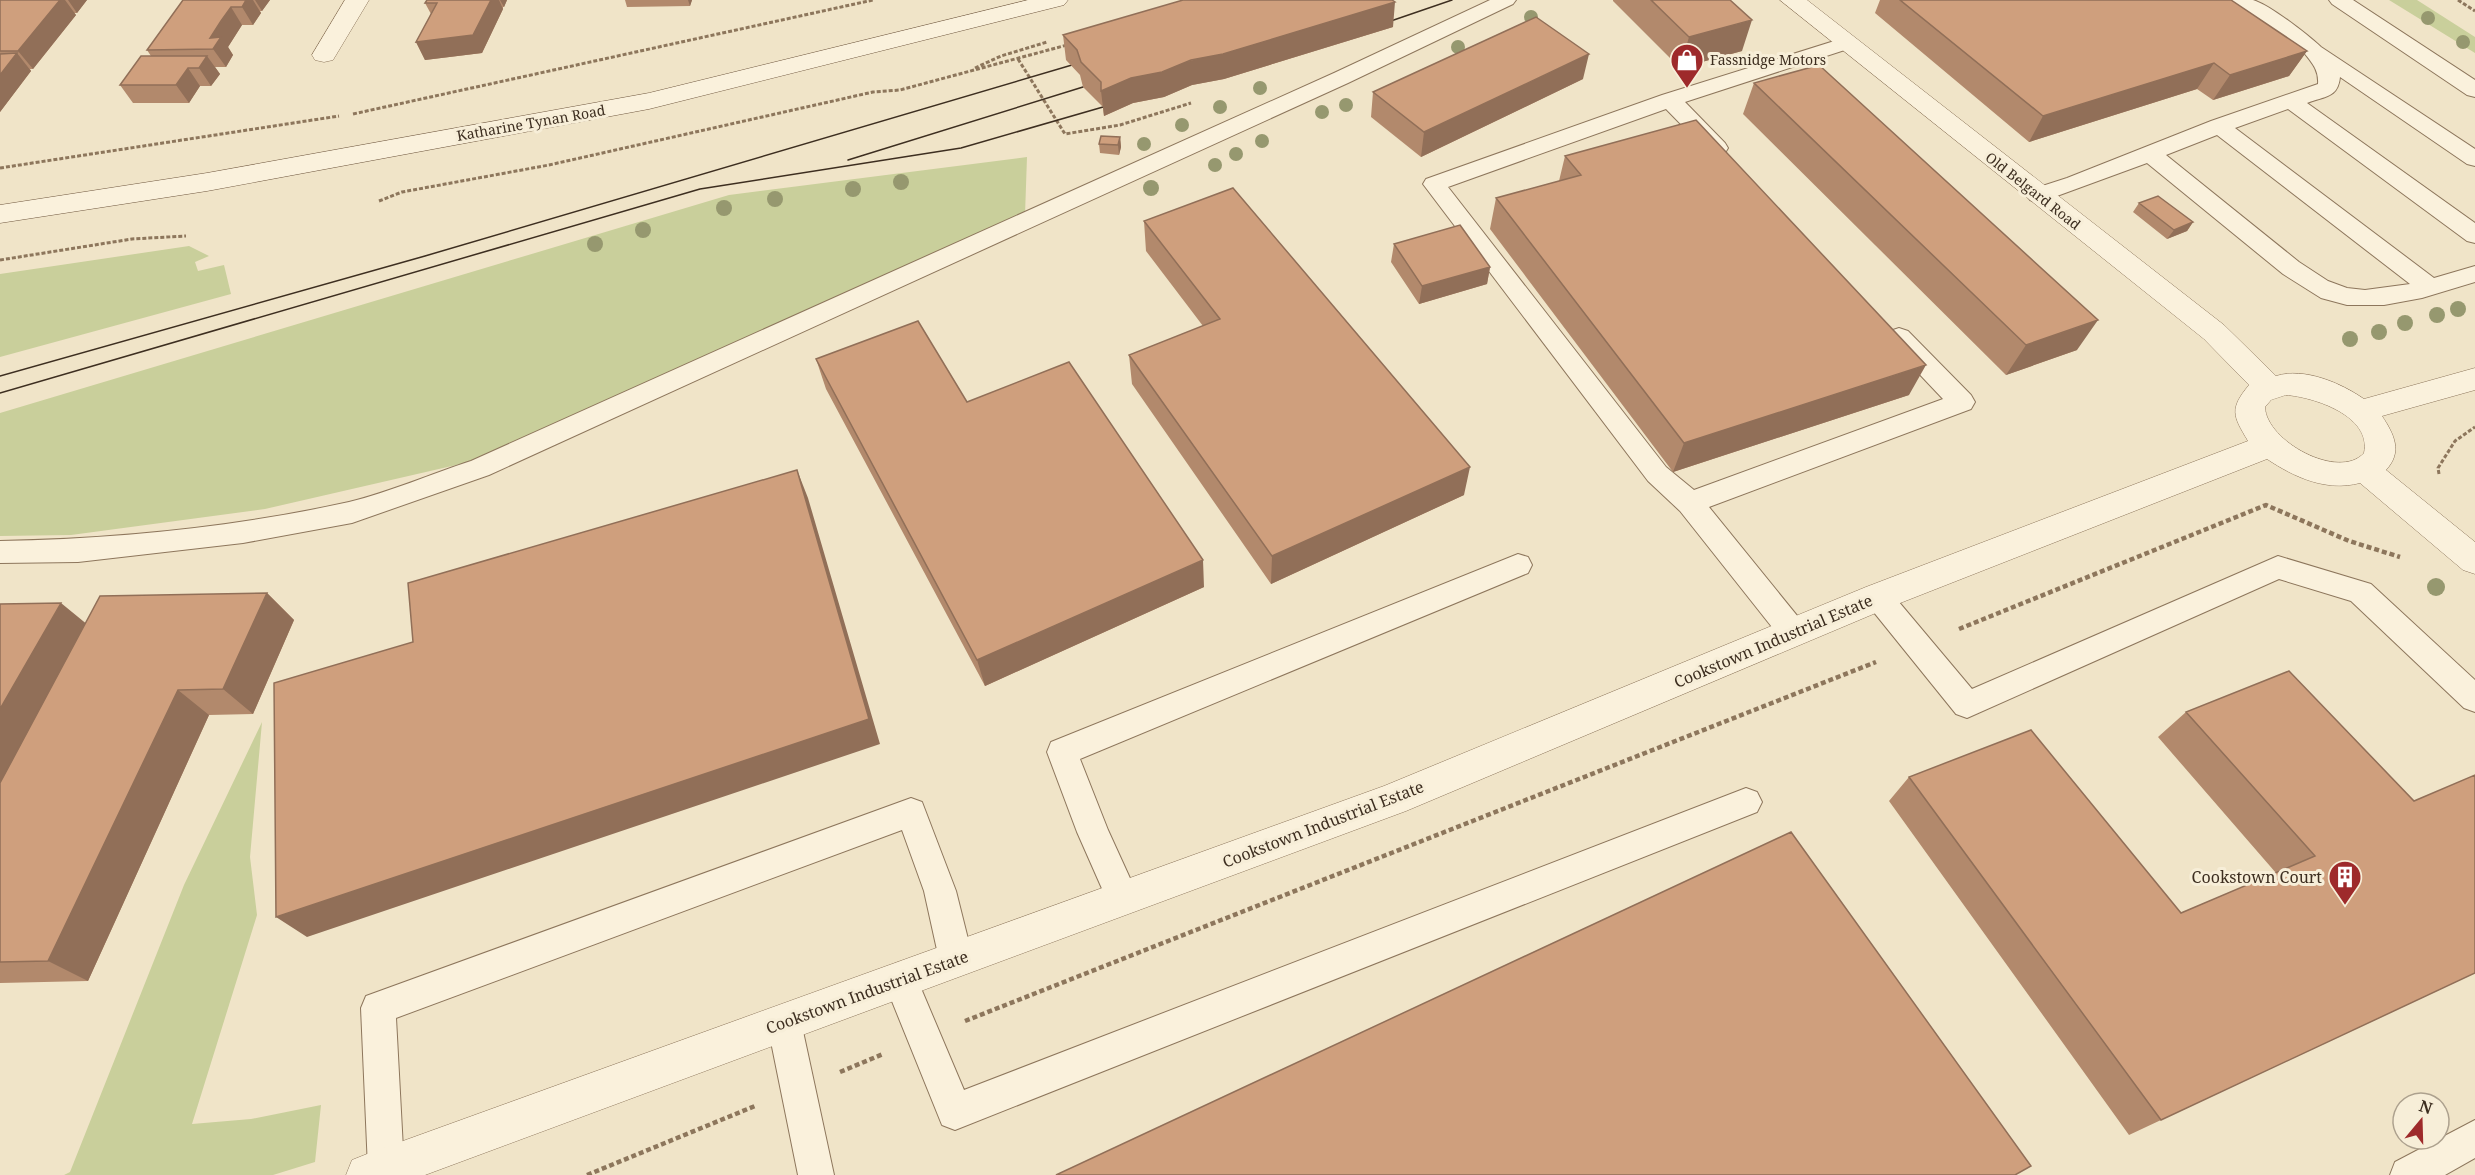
<svg xmlns="http://www.w3.org/2000/svg" width="2475" height="1175" viewBox="0 0 2475 1175" font-family="'Noto Serif',serif">
	<style>
		.green { fill: #c9cf9b }
		.lines { fill: none; stroke-linecap: round; stroke-linejoin: round }
		.lane-casing { stroke: #8d765c; stroke-width: 2 }
		.street-casing { stroke: #8d765c; stroke-width: 1 }
		.secondary-casing { stroke: #6f573f; stroke-width: 1 }
		.path-far1 { stroke: #8d765c; stroke-width: 3; stroke-dasharray: 4 2; stroke-linecap: butt }
		.path { stroke: #8d765c; stroke-width: 4.5; stroke-dasharray: 5 3; stroke-linecap: butt }
		.lane { fill: #faf1dc; fill-rule: evenodd }
		.street { fill: #faf1dc; fill-rule: evenodd }
		.secondary { fill: #faf1dc; fill-rule: evenodd }
		.tram { stroke: #3d2e20; stroke-width: 1.5 }
		.tree { fill: #96986f }
		.wall { fill: #b2896c }
		.shaded-wall { fill: #916f58 }
		.building { fill: #cf9f7d; stroke: #916f58; stroke-width: 1.5 }
		.labels { text-anchor: middle; stroke-width: 6; stroke-linejoin: round; paint-order: stroke }
		.far-poi-label { font-size: 14px; fill: #3d2e20; stroke: #f7eed8; text-anchor: start }
		.far-street-label { font-size: 14px; fill: #3d2e20; stroke: #f7eed8 }
		.street-label { font-size: 16px; fill: #3d2e20; stroke: #f7eed8 }
		.poi-label { font-size: 16px; fill: #3d2e20; stroke: #f7eed8; text-anchor: end }
	</style>
	<rect width="100%" height="100%" fill="#f0e4c8"/>
	<path class="green" d="M2389,0H2417L2475,37V53Z
		M1027,157L1025,215L478,460L265,509L71,535L0,536V413L729,195Z
		M189,246L209,256L195,262L198,271L224,265L231,294L0,357V274Z
		M262,722L250,857L257,915L192,1124L251,1119L321,1105L315,1162L273,1175H64L70,1172L184,885Z"/>
	<g class="lines">
		<g class="lane-casing">
			<path id="lane" d="M1490,0H1516L1513,4L1348,83L489,475L352,523L243,543L78,562L0,563V541C116,539 236,527 349,502C390,492 431,474 471,461L1334,73Z
				M2229,0C2236,0 2247,0 2253,0C2270,5 2308,35 2321,47L2475,149V166L2467,164L2340,77C2338,98 2325,96 2307,103L2475,223V243L2467,241L2288,109L2235,128L2434,278L2475,266V282L2422,298L2384,305H2347L2321,298L2283,274L2147,163L2046,200L2038,203L2030,200L2027,195L2030,190L2067,178L2211,121L2318,84C2319,71 2313,64 2305,54ZM2217,135L2410,284L2365,290L2347,288L2328,281L2299,262L2166,155Z
				M2329,0H2353L2475,80V97L2467,95L2332,4Z
				M1847,37L1854,39L1857,43L1854,47L1685,102L1725,143L1728,148L1725,153L1717,155L1709,153L1666,109L1448,187L1666,467L1694,490L1943,399L1890,343L1887,337L1890,331L1899,328L1908,331L1971,395L1975,402L1971,409L1709,507L1803,623L1808,632L1803,641L1793,644L1783,641L1680,511L1648,481L1423,184L1426,179L1662,95Z
				M1518,554L1528,557L1532,565L1528,573L1080,759L1108,830L1139,898L1135,909L1123,914L1111,909L1077,832L1047,752L1051,742Z
				M2278,556L2371,584L2475,680V712L2464,708L2351,601L2279,579L1967,718L1956,714L1868,605L1864,597L1868,589L1878,585L1888,589L1972,689Z
				M1746,788L1757,792L1762,802L1757,812L955,1130L942,1125L883,979L888,967L900,962L912,967L964,1090Z
				M911,798L922,802L956,891L973,959L968,971L956,975L944,971L939,959L924,891L902,830L396,1018L404,1168L402,1175H370L368,1168L361,1008L366,996Z
				M784,1005L796,1010L801,1022L834,1175H798L767,1022L772,1010Z
				M2475,1120V1158L2445,1175H2390L2395,1162Z"/>
		</g>
		<g class="street-casing">
			<path id="street" d="M345,0H369L333,60L324,62L315,60L312,55Z
				M1780,0H1807L2224,325L2276,376C2304,367 2341,383 2364,399L2475,368V390L2382,416C2394,434 2403,452 2386,470L2475,542V574L2463,570L2360,483C2326,492 2294,477 2267,459L1890,607L1406,811L425,1175H346L352,1160L367,1154L1384,786L1866,587L2248,441C2233,416 2229,409 2249,385L2204,339ZM2286,395C2314,397 2372,416 2364,453C2339,481 2266,441 2265,407L2271,400Z"/>
		</g>
		<g class="secondary-casing">
			<path id="secondary" d="M1028,0H1068L1064,5L649,109L207,191L0,223V205L207,173L649,93Z"/>
		</g>
		<path class="path-far1" d="M2458,0L2475,11
			M1018,59L1065,134L1120,125L1191,103
			M975,68L1001,56L1047,42
			M353,114L873,0
			M0,168L339,116
			M379,201L402,192L549,165L873,92L900,90L1067,45
			M0,260L132,239L186,236
			M2439,474L2438,468L2455,441L2475,427"/>
		<path class="path" d="M1959,629L2266,505L2349,541L2400,557
			M965,1021L1876,662
			M840,1072L883,1054
			M587,1175L755,1106"/>
		<use href="#lane" class="lane"/>
		<use href="#street" class="street"/>
		<use href="#secondary" class="secondary"/>
		<path class="tram" d="M1385,23L1452,0
			M848,160L1083,87
			M0,376L425,256L1072,65
			M0,393L700,189L961,148L1103,107"/>
	</g>
	<g class="tree">
		<circle cx="1531" cy="17" r="7"/>
		<circle cx="2428" cy="18" r="7"/>
		<circle cx="2463" cy="42" r="7"/>
		<circle cx="1458" cy="47" r="7"/>
		<circle cx="1260" cy="88" r="7"/>
		<circle cx="1346" cy="105" r="7"/>
		<circle cx="1220" cy="107" r="7"/>
		<circle cx="1322" cy="112" r="7"/>
		<circle cx="1182" cy="125" r="7"/>
		<circle cx="1262" cy="141" r="7"/>
		<circle cx="1144" cy="144" r="7"/>
		<circle cx="1236" cy="154" r="7"/>
		<circle cx="1215" cy="165" r="7"/>
		<circle cx="901" cy="182" r="8"/>
		<circle cx="1151" cy="188" r="8"/>
		<circle cx="853" cy="189" r="8"/>
		<circle cx="775" cy="199" r="8"/>
		<circle cx="724" cy="208" r="8"/>
		<circle cx="643" cy="230" r="8"/>
		<circle cx="595" cy="244" r="8"/>
		<circle cx="2458" cy="309" r="8"/>
		<circle cx="2437" cy="315" r="8"/>
		<circle cx="2405" cy="323" r="8"/>
		<circle cx="2379" cy="332" r="8"/>
		<circle cx="2350" cy="339" r="8"/>
		<circle cx="2436" cy="587" r="9"/>
	</g>
	<path class="wall" d="M0,0H87L77,13H74L76,15L33,69H30L31,71L0,112Z
		M183,0H270L262,11H260L261,13L253,25H242L228,47L233,55L226,67H215L220,74L211,86H200L189,103H133L120,85L151,56L147,50Z
		M427,0H507L504,7H503V9L482,53L425,60L416,42L431,14L425,3Z
		M625,0H692L690,6L627,7Z
		M1613,0H1730L1742,51L1680,68L1613,1Z
		M1880,0H2231L2307,51L2289,76L2213,100L2197,89L2029,142L1875,13Z
		M1393,27L1224,79L1192,85L1164,97L1133,103L1104,116L1103,107L1083,87L1080,75L1066,60L1063,35Z
		M1583,79L1421,157L1371,117L1373,92Z
		M1754,83L2077,350L2006,375L1743,114Z
		M1120,137L1121,147L1119,155L1100,153L1099,144Z
		M1565,156L1909,395L1673,472L1490,229L1496,198L1559,181Z
		M2139,203L2193,222L2187,231L2167,239L2133,212Z
		M1144,221L1464,495L1271,584L1132,384L1129,355L1203,326L1146,251Z
		M1394,244L1490,267L1487,284L1419,304L1391,262Z
		M816,359L967,402L1204,587L985,686L826,389Z
		M267,593L294,620L253,714L209,715L88,981L0,983V604L86,624Z
		M2186,712L2475,973L2129,1135L1889,801L1909,777L2181,913L2276,873L2158,737Z"/>
	<path class="shaded-wall" d="M60,0H65L76,15L33,69L18,51Z
		M68,0H87L77,13Z
		M246,0H253L261,13L253,25L242,7Z
		M255,0H270L262,11Z
		M491,0H499L503,9L482,53L425,60L416,42Z
		M500,0H507L504,7Z
		M688,0H692L690,6Z
		M1395,2L1393,27L1224,79L1192,85L1164,97L1133,103L1104,116L1101,91L1131,78Z
		M231,7L242,25L228,47L233,55L226,67L213,49L210,38Z
		M1752,20L1742,51L1680,68L1689,37Z
		M2307,51L2289,76L2213,100L2230,75Z
		M17,53L31,71L0,112V75Z
		M1589,54L1583,79L1421,157L1424,132Z
		M207,56L220,74L211,86L199,68Z
		M2214,63L2197,89L2029,142L2043,116Z
		M188,68L200,86L189,103L176,85Z
		M1120,137L1121,147L1119,155L1118,145Z
		M2193,222L2187,231L2167,239L2174,230Z
		M1490,267L1487,284L1419,304L1422,286Z
		M2098,320L2077,350L2006,375L2026,345Z
		M1926,365L1909,395L1673,472L1684,443Z
		M1470,467L1464,495L1271,584L1272,556Z
		M797,470L808,498L880,744L307,937L276,917Z
		M1203,560L1204,587L985,686L977,660Z
		M267,593L294,620L253,714L223,689Z
		M61,603L94,630L0,801V709Z
		M178,690L209,715L88,981L48,961Z"/>
	<path class="building" d="M0,0H60L18,51H0Z
		M183,0H246L242,7H231L221,21L210,38L221,37L213,49L147,50Z
		M427,0H491L473,35L416,42L437,3H425Z
		M1183,0H1392L1395,2L1223,54L1191,60L1162,72L1131,78L1101,91V82L1081,62L1077,50L1063,35Z
		M1651,0H1730L1752,20L1689,37Z
		M1900,0H2231L2307,51L2230,75L2214,63L2043,116Z
		M1536,17L1589,54L1424,132L1373,92Z
		M17,53L0,75V54Z
		M141,56H207L199,68H188L176,85H120Z
		M1819,65L2098,320L2026,345L1754,83Z
		M1696,120L1926,365L1684,443L1496,198L1581,175L1565,156Z
		M1101,136L1120,137L1118,145L1099,144Z
		M1233,188L1470,467L1272,556L1129,355L1220,319L1144,221Z
		M2158,196L2193,222L2174,230L2139,203Z
		M1460,225L1490,267L1422,286L1394,244Z
		M918,321L967,402L1069,362L1203,560L977,660L816,359Z
		M797,470L869,719L276,917L274,683L413,642L408,583Z
		M267,593L223,689L178,690L48,961L0,962V783L100,596Z
		M61,603L0,709V604Z
		M2289,671L2414,801L2475,775V973L2161,1120L1909,777L2031,730L2181,913L2315,856L2186,712Z
		M1791,832L2031,1166L2015,1175H1056Z"/>
	<defs>
		<g id="shop-pin" transform="scale(1.725)"><path d="M0 17L-7.5 6A9.5 9.5 0 1 1 7.5 6Z" fill="#9e2a2b" stroke="#f7eed8"/><path d="M-5-2.5h2.3a2.7 3.5 0 0 1 5.4 0H5L5.5 6h-11ZM-1.5-2.5h3a1.5 2.3 0 0 0-3 0Z" fill="#fff"/></g>
		<g id="building-pin" transform="scale(1.725)"><path d="M0 17L-7.5 6A9.5 9.5 0 1 1 7.5 6Z" fill="#9e2a2b" stroke="#f7eed8"/><path d="M-4-6H4V6H1V3H-1V6H-4ZM-2.5-4.3h1.7v1.8h-1.7ZM.8-4.3h1.7v1.8H.8ZM-2.5-1h1.7V.8h-1.7ZM.8-1h1.7V.8H.8Z" fill="#fff"/></g>
	</defs>
	<g fill-rule="evenodd">
		<use href="#shop-pin" x="1687" y="60"/>
		<use href="#building-pin" x="2345" y="877"/>
	</g>
	<g class="labels">
		<g class="far-poi-label">
			<text x="1710" y="65">Fassnidge Motors</text>
		</g>
		<g class="far-street-label">
			<text transform="translate(531 123) rotate(-10)" y="5">Katharine Tynan Road</text>
			<text transform="translate(2033 191) rotate(38)" y="5">Old Belgard Road</text>
		</g>
		<g class="street-label">
			<text transform="translate(1773 641) rotate(-23)" y="6">Cookstown Industrial Estate</text>
			<text transform="translate(1323 824) rotate(-21)" y="6">Cookstown Industrial Estate</text>
			<text transform="translate(867 992) rotate(-20)" y="6">Cookstown Industrial Estate</text>
		</g>
		<g class="poi-label">
			<text x="2322" y="883">Cookstown Court</text>
		</g>
	</g>
	<g transform="translate(2421 1121) rotate(19)"><circle r="28" fill="#f7eed8" stroke="#ada18e" stroke-width="1.5"/>
	<path d="M0-4.5L10 22L0 15L-10 22Z" fill="#9e2a2b"/>
	<text y="-9" font-size="16" font-weight="bold" text-anchor="middle" fill="#3d2e20">N</text>
	</g>
</svg>
